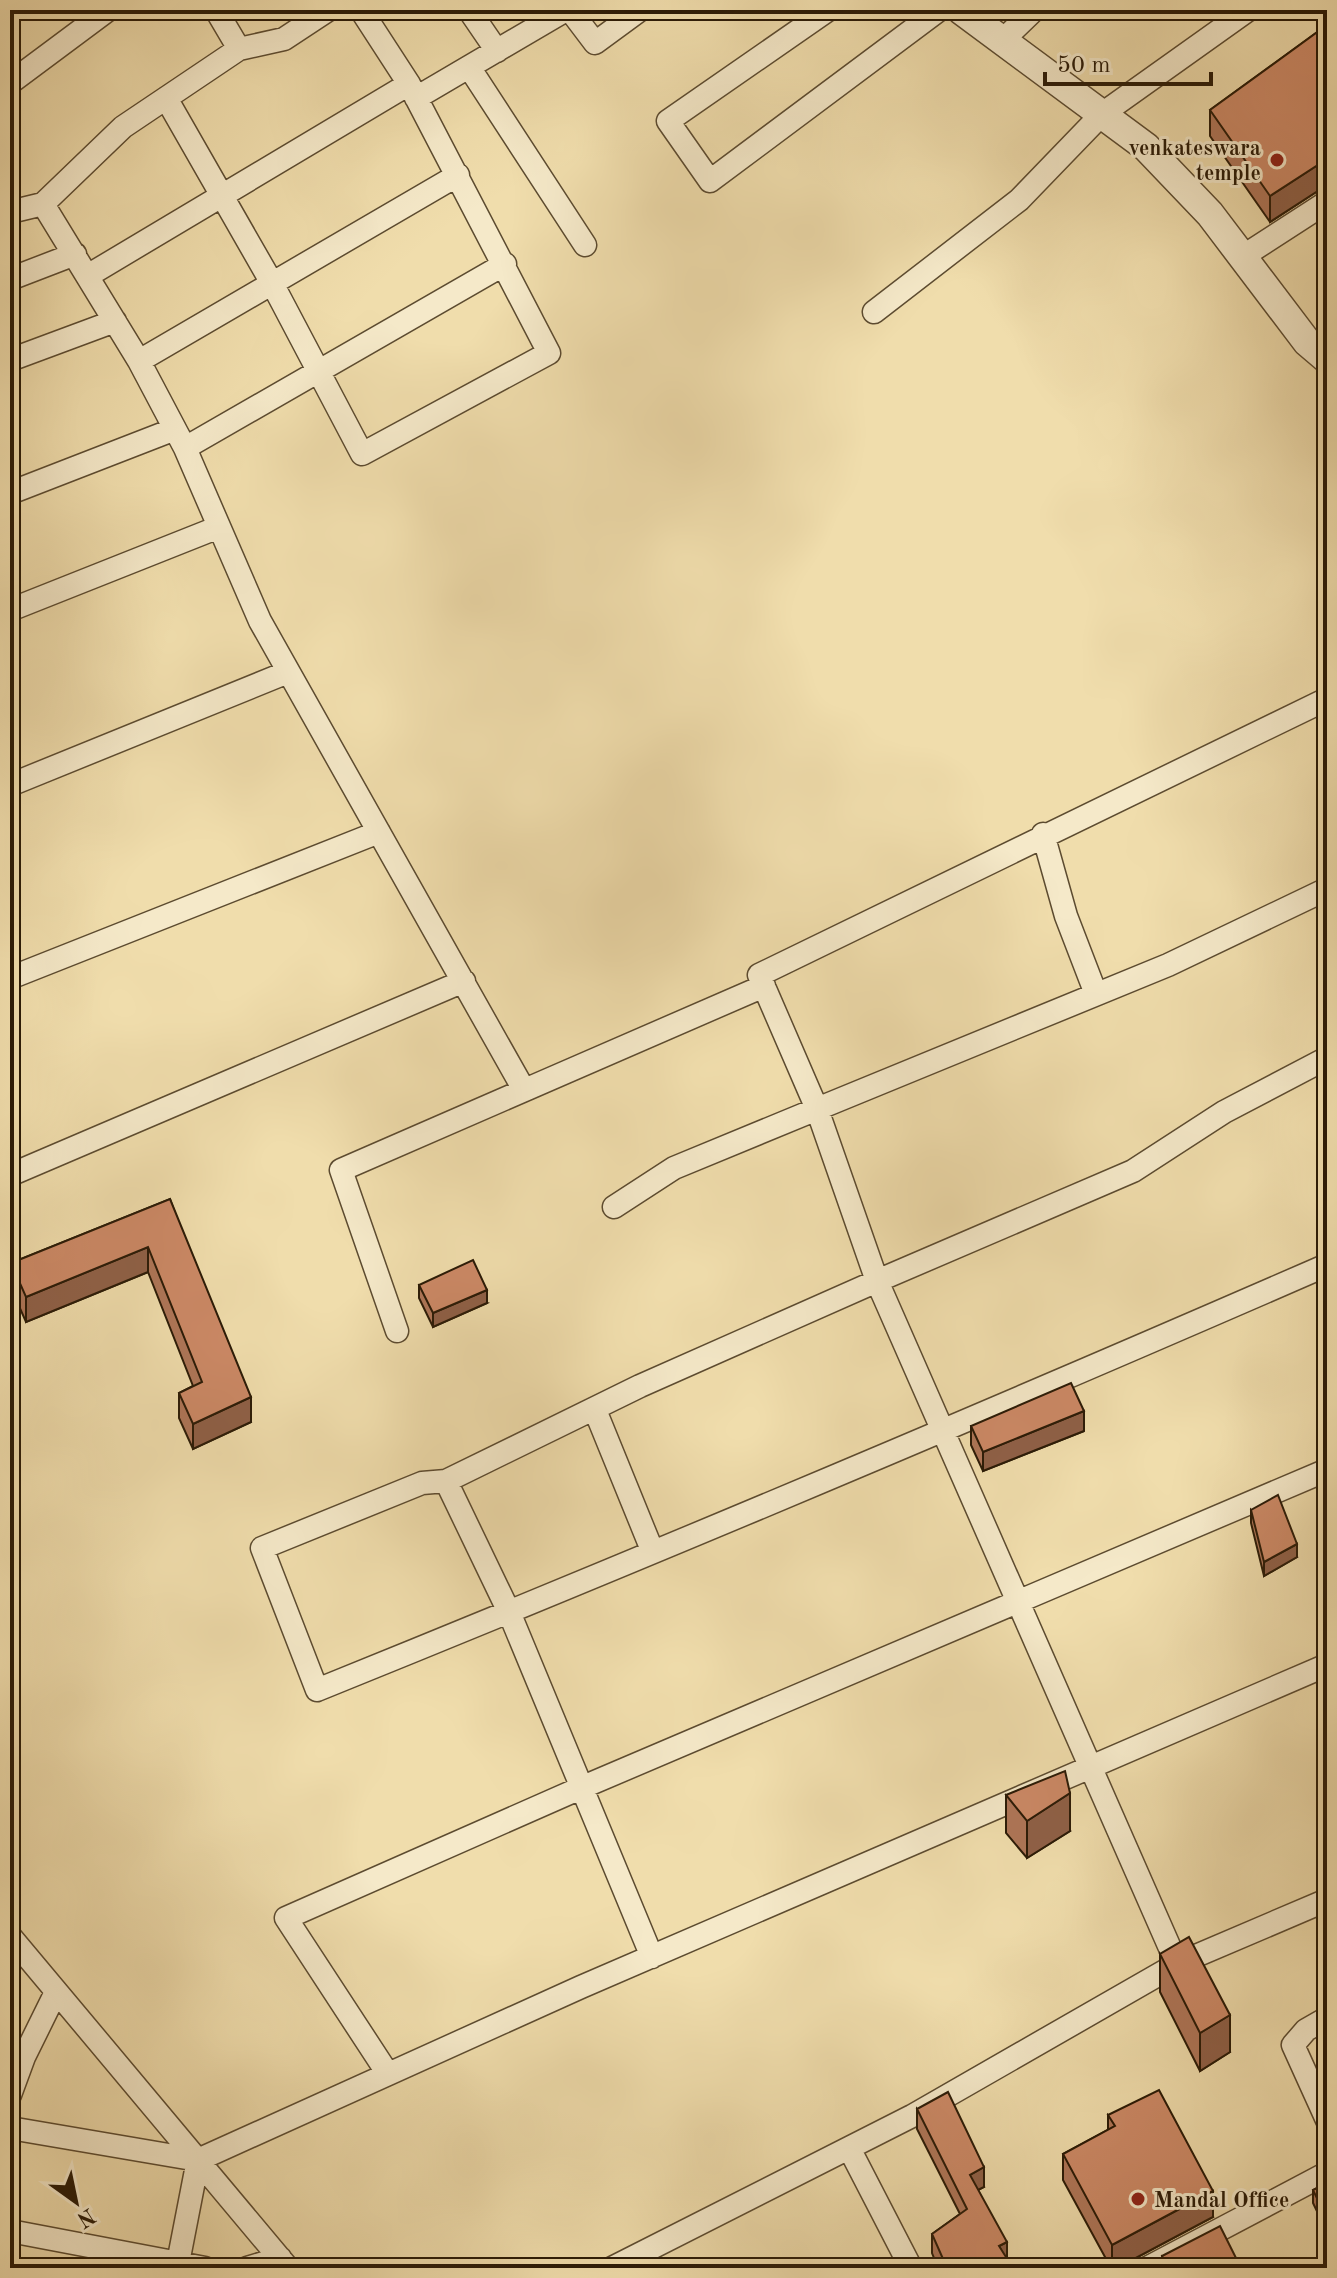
<svg xmlns="http://www.w3.org/2000/svg" width="1337" height="2278" viewBox="0 0 1337 2278" font-family="'Old Standard TT',serif">
	<style>
		.lines { fill: none; stroke-linecap: round; stroke-linejoin: round }
		.minor-casing { stroke: #5c4b30; stroke-width: 25 }
		.tertiary-casing { stroke: #5c4b30; stroke-width: 31 }
		.minor { stroke: #f5e9c9; stroke-width: 22 }
		.tertiary { stroke: #f5e9c9; stroke-width: 28 }
		.wall { fill: #af7658; stroke: #2a1a06; stroke-width: 2 }
		.shaded-wall { fill: #8f6047; stroke: #2a1a06; stroke-width: 2 }
		.building { fill: #cc8966; stroke: #2a1a06; stroke-width: 2 }
		.poi-dot { fill: #8f2418; stroke: #f5e9c9; stroke-width: 3 }
		.labels { text-anchor: middle; stroke-width: 6; stroke-linejoin: round; paint-order: stroke }
		.poi-label { font-size: 22px; font-weight: bold; fill: #2a1a06; stroke: #f5e9c9; text-anchor: end }
	</style>
	<rect width="100%" height="100%" fill="#f0ddac"/>
	<filter id="stains"><feTurbulence type="fractalNoise" baseFrequency=".0025" numOctaves="4"/><feColorMatrix values="0 0 0 0 .2 0 0 0 0 .09 0 0 0 0 .02 0 0 0 .5 -.17"/></filter>
	<radialGradient id="worn" r=".72"><stop offset=".6" stop-color="#630" stop-opacity="0"/><stop offset="1" stop-color="#630" stop-opacity=".3"/></radialGradient>
	<g class="lines">
		<g class="minor-casing">
			<path id="minor" d="M469,10L497,51
				M570,10L595,43L640,10
				M828,10L668,121L710,181L939,10
				M1003,40L1034,10
				M239,49L284,39L328,10
				M469,67L585,245
				M10,83L108,10
				M166,98L273,285L362,454L549,353L409,84L361,10
				M416,98L566,10
				M43,204L139,361L185,448L260,621L524,1090
				M10,212L43,204L123,127L239,49L216,10
				M1242,257L1327,202
				M89,275L409,84
				M10,279L75,254
				M874,312L1019,200L1102,114L1248,10
				M10,360L115,321
				M139,361L458,175
				M185,448L505,264
				M10,493L175,429
				M10,610L219,527
				M10,785L288,672
				M1043,834L1066,916L1096,994
				M10,978L379,832
				M10,1175L464,981
				M614,1207L674,1168L817,1109L759,975L1327,699
				M397,1331L341,1170L764,986
				M595,1410L652,1550
				M446,1481L640,1386L877,1281L817,1109L1168,965L1327,889
				M10,1936L288,2268
				M652,1957L509,1612L446,1481L422,1483L262,1548L317,1690C656,1553 992,1411 1327,1265
				M1177,1964L877,1281L1133,1171L1224,1112L1327,1058
				M1327,2018L1306,2030L1293,2045L1327,2120
				M388,2074L286,1918L583,1787L1327,1470
				M10,2095L24,2057L56,1992
				M10,2128L198,2160L581,1987L1327,1665
				M849,2148L911,2268
				M10,2231L205,2268
				M177,2268L198,2160
				M247,2268L280,2258
				M612,2268L912,2116L1177,1964L1327,1900
				M1147,2268L1327,2173"/>
		</g>
		<g class="tertiary-casing">
			<path id="tertiary" d="M961,10L1146,147L1210,214L1307,342L1327,359"/>
		</g>
		<use href="#minor" class="minor"/>
		<use href="#tertiary" class="tertiary"/>
	</g>
	<path class="wall" d="M1327,25V185L1270,222L1210,136V110Z
		M170,1199L251,1422L193,1449L179,1418V1393L193,1386L148,1272L26,1322L11,1288V1263Z
		M419,1285L487,1303L433,1327L419,1298Z
		M971,1426L1084,1431L983,1471L971,1445Z
		M1251,1510L1297,1557L1264,1576L1251,1523Z
		M1006,1795L1070,1831L1027,1858L1006,1833Z
		M1160,1954L1230,2052L1200,2071L1160,1992Z
		M917,2109L984,2187L978,2190L1007,2258L1013,2268H938L932,2253V2234L960,2214L917,2129Z
		M1108,2115L1213,2217L1117,2268H1111L1063,2180V2154L1108,2130Z
		M1327,2183V2232L1313,2203V2190Z
		M1162,2256L1241,2268H1162Z"/>
	<path class="shaded-wall" d="M1327,159V185L1270,222V196Z
		M148,1247V1272L26,1322V1297Z
		M487,1290V1303L433,1327V1313Z
		M251,1397V1422L193,1449V1424Z
		M1084,1411V1431L983,1471V1452Z
		M1297,1544V1557L1264,1576V1562Z
		M1070,1793V1831L1027,1858V1821Z
		M1230,2015V2052L1200,2071V2033Z
		M984,2167V2187L970,2194V2175Z
		M1213,2191V2217L1117,2268H1112V2245Z
		M1007,2242V2262L999,2246Z"/>
	<path class="building" d="M1327,25V159L1270,196L1210,110Z
		M170,1199L251,1397L193,1424L179,1393L202,1382L148,1247L26,1297L11,1263Z
		M473,1260L487,1290L433,1313L419,1285Z
		M1071,1383L1084,1411L983,1452L971,1426Z
		M1278,1495L1297,1544L1264,1562L1251,1510Z
		M1065,1771L1070,1793L1027,1821L1006,1795Z
		M1189,1937L1230,2015L1200,2033L1160,1954Z
		M1159,2090L1213,2191L1112,2245L1063,2154L1115,2126L1108,2115Z
		M948,2092L984,2167L970,2175L1007,2242L999,2246L1013,2268H947L932,2234L967,2209L917,2109Z
		M1327,2183V2219L1313,2190Z
		M1220,2226L1241,2268H1168L1162,2256Z"/>
	<g class="poi-dot">
		<circle cx="1277" cy="160" r="8"/>
		<circle cx="1138" cy="2199" r="8"/>
	</g>
	<g class="labels">
		<g class="poi-label">
			<text x="1261" y="155">venkateswara<tspan x="1261" dy="25">temple</tspan></text>
			<text x="1154" y="2207" text-anchor="start">Mandal Office</text>
		</g>
	</g>
	<rect width="1337" height="2278" fill="none" stroke="#f0ddac" stroke-width="40"/>
	<rect x="12" y="12" width="1313" height="2254" fill="none" stroke="#2a1a06" stroke-width="4"/>
	<rect x="20" y="20" width="1297" height="2238" fill="none" stroke="#2a1a06" stroke-width="2"/>
	<g transform="translate(76 2202) rotate(147)" stroke="#f5e9c9" stroke-width="6" paint-order="stroke">
	<path d="M0-6L14 30L0 20L-14 30Z" fill="#2a1a06"/>
	<text y="-12" font-size="22" font-weight="bold" text-anchor="middle" fill="#2a1a06">N</text>
	</g>
	<path d="M1045 72v12h166v-12" fill="none" stroke="#2a1a06" stroke-width="4"/>
	<text x="1057" y="72" font-size="24" fill="#2a1a06" stroke="#f5e9c9" stroke-width="6" paint-order="stroke">50 m</text>
	<rect width="100%" height="100%" filter="url(#stains)"/>
	<rect width="100%" height="100%" fill="url(#worn)"/>
</svg>
